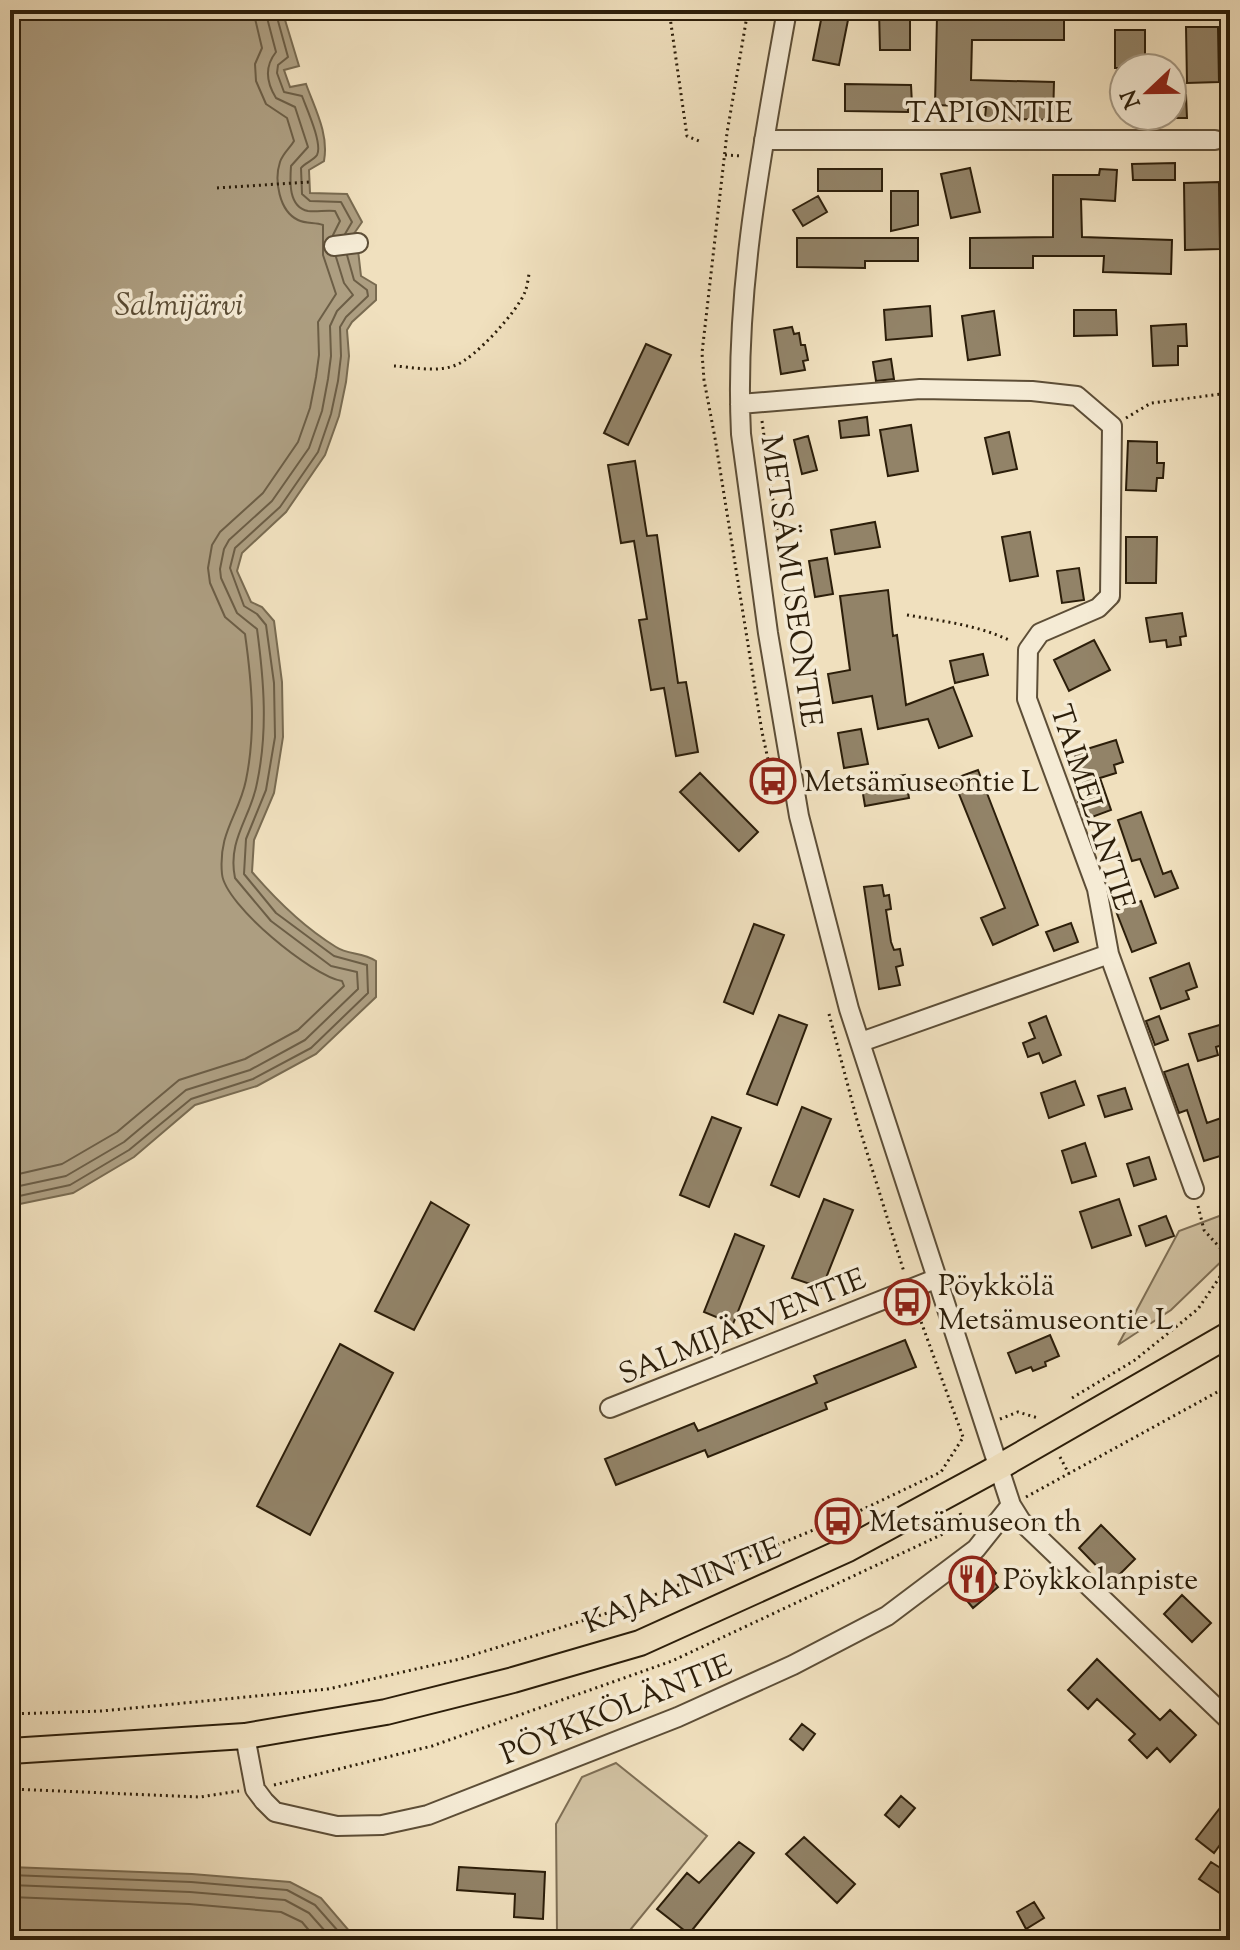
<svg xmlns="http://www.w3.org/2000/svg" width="1240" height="1950" viewBox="0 0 1240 1950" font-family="'Sorts Mill Goudy',serif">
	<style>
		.green { fill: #cfbf9f; stroke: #7e6e54; stroke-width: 2 }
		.water { fill: #ad9e81; stroke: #796b51; stroke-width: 2 }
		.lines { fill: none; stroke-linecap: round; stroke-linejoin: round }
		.shore { stroke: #6c5e46; stroke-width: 2 }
		.building { fill: #928368; stroke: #2c1e0a; stroke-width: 2 }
		.minor-casing { stroke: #5d4e37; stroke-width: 22 }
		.major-casing { stroke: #2c1e0a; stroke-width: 28 }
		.path { stroke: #2c1e0a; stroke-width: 3; stroke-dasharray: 2 4; stroke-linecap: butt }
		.minor { stroke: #f5ebd5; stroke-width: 18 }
		.major { stroke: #f0e0be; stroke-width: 24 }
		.labels { text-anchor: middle; stroke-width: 7; stroke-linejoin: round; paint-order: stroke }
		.street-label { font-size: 30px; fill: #2c1e0a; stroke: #f5ebd5 }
		.poi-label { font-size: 30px; fill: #2c1e0a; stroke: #f5ebd5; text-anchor: start }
		.water-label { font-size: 32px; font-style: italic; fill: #594b34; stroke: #f5ebd5 }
	</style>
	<rect width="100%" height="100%" fill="#f0e0be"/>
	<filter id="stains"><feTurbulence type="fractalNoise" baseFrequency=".0025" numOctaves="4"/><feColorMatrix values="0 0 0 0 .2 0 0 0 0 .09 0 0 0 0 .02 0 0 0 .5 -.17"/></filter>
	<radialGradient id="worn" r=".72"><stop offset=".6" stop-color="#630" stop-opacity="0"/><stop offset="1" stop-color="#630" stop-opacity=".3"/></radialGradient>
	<path class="green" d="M1230,112V707L1227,409Z
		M1230,1212V1253L1171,1310L1118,1345L1179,1231Z
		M616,1763L707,1836L622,1940H561L557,1933L556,1824L582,1777Z"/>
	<path class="water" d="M10,10H282L299,66L284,70L290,87L306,84C315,109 329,134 324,161L309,170L310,193L347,194L362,222L351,238L358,250L361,276L376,285V300L352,322L347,330L349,356L346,382L339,416L325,455L286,512L242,553L237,571L251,602L262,607L274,621L282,682L283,737L274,793L254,840L252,872C277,901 303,927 336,947C348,955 362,952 376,961V997L316,1054L257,1086L195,1105L134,1157L73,1193L10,1206Z
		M10,1867L192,1874L290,1882L321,1898L357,1940H10Z"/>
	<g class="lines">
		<path class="shore" d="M265,10L276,52C264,67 266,82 276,98L295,107L308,147L291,166C290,181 288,207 308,211C317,212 326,210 335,211L340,221L333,235
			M275,10L288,57L278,65L277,73L284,92L302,96C306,107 323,144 317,155C314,160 305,163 301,168L302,194L310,201L341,202L352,222L345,234
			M10,1176L62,1164L117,1132L179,1080L245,1059L298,1030L344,986L342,981C312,976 225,905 222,874C218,832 239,815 246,780C256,731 252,684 245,634L225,617L210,583L208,568L212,545L220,532L263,493L298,442L310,408L316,377L319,355L318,322L336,294L323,255V225C315,222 306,224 298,220C279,211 274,180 280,162C283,153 290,148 294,141L287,118L266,104L256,81L255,64L262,48L253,10
			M10,1188L66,1176L124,1142L186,1090L250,1070L305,1040L358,989L357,972L331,966L271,921L235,878C227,840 251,817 257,783C268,731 264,681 257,629L237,613L221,578L220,569L224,549L229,540L272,501L309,448L322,411L328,379L331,356L330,326L337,311L353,295L344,283L336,257
			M10,1198L70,1185L129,1150L191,1099L253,1079L311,1048L368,993L367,965L334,956L276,913L244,874L246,839L266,790L275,737L274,683L266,625L257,614L244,606L230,568L235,548L280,507L318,452L331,414L338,381L341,356L340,327L346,317L368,296L367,290L354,280L347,255
			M10,1875L191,1882L287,1890L315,1905L346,1940
			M10,1885L190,1892L285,1900L309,1913L333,1940
			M10,1897L189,1904L281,1912L302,1922L317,1940"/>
	</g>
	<path class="building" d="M823,10H850L839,65L813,60Z
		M879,10H910V50H880Z
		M984,10H1064V40H972L971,80L1054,82L1053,120L985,118L986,107L935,105L937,16L984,18Z
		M1186,27H1218L1219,82L1187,83Z
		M1115,30H1145V68H1115Z
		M845,84L911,85L912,104H908V112L845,111Z
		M1172,95H1186L1187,118H1172Z
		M1175,163V180H1133L1132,164Z
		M970,168L980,212L951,218L941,174Z
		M818,169H882V191H818Z
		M1100,169L1117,170L1115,201L1081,199L1082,237L1172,240L1171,274L1103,272L1104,256H1033V268H970V238L1053,237V175H1099Z
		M1219,182L1220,249L1185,250L1184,183Z
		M891,191H918V225L891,231Z
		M818,196L827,212L803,226L793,210Z
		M797,238H918V261H865V268L797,267Z
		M930,306L932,336L886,340L884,310Z
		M1074,310H1116L1117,335L1074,336Z
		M994,311L1000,355L968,360L962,316Z
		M1186,324L1187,346H1178V365L1153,366L1151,326Z
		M792,327L794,334L799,333L801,345H805L808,360L803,361L805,370L781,374L774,330Z
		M646,344L671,355L628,445L604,433Z
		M891,359L894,379L876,381L873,362Z
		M867,417L869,435L841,438L839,421Z
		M911,425L918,471L888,476L880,430Z
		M1009,432L1017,469L993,474L985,438Z
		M808,436L817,470L802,474L794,440Z
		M1128,441L1157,442V463H1164L1163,478H1157L1156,491L1126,490Z
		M635,461L647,536L657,535L678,683L686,682L698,752L676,756L664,688L651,690L639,620L647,619L634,541L621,543L608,465Z
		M875,522L880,547L835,554L831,530Z
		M1030,532L1038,576L1010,581L1002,537Z
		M1126,537H1157L1156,583H1126Z
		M827,558L833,594L815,597L809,561Z
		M1079,568L1084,600L1062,603L1057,571Z
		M888,590L893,636L897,635L906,705L953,687L972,736L939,748L928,719L878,729L872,696L833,703L828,674L850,670L840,596Z
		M1182,613L1186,636L1180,637L1181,645L1167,647L1166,640L1150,642L1146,618Z
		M1094,640L1110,670L1069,691L1054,660Z
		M983,654L988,675L955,683L950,661Z
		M861,729L868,764L844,768L838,733Z
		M1116,740L1123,762L1114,765L1116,773L1100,778L1111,810L1084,820L1077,799L1087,796L1074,753Z
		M978,770L1038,925L993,945L981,918L1005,908L953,779Z
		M700,773L758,832L739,851L680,792Z
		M905,775L909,798L865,806L861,782Z
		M1141,812L1163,874L1171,871L1178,888L1155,897L1140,859L1132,861L1118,820Z
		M882,885L884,896L889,895L891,909L886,910L891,942L894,950L900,949L903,965L896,967L900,985L879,989L864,887Z
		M1141,901L1156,943L1132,952L1116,911Z
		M1071,923L1078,942L1054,951L1046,932Z
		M754,924L784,935L753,1014L724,1002Z
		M1189,963L1197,987L1186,991L1189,999L1161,1009L1150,978Z
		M779,1015L807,1025L777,1105L747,1094Z
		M1046,1016L1061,1055L1043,1063L1039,1053L1028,1057L1023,1043L1035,1038L1029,1023Z
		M1159,1016L1168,1040L1155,1045L1146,1021Z
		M1223,1024L1229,1043L1216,1047L1218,1055L1198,1061L1189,1034Z
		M1188,1064L1207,1123L1230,1115V1153L1204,1161L1187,1110L1179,1113L1164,1072Z
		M1075,1081L1084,1105L1049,1118L1041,1093Z
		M1125,1088L1132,1109L1105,1117L1098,1096Z
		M802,1107L831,1119L799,1197L771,1185Z
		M712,1117L741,1128L709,1207L680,1195Z
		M1085,1143L1096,1176L1072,1183L1062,1151Z
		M1149,1157L1156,1179L1134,1186L1127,1164Z
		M824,1199L853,1210L822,1288L792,1278Z
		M1119,1199L1131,1235L1092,1248L1080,1212Z
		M431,1202L469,1225L414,1330L375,1311Z
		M1166,1216L1174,1236L1146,1246L1139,1226Z
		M735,1234L764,1246L733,1324L704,1312Z
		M1050,1335L1059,1356L1045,1362L1046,1366L1033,1371L1031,1367L1016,1373L1008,1353Z
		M905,1340L916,1367L825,1403L827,1409L708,1457L705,1450L616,1485L605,1459L694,1423L698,1431L817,1383L814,1376Z
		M340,1344L393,1373L310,1535L257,1506Z
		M1101,1525L1135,1559L1112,1582L1079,1548Z
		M986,1561L996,1573L991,1578L998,1587L973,1608L955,1586Z
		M1182,1595L1211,1623L1192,1642L1164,1614Z
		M1097,1659L1160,1720L1170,1710L1196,1735L1170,1762L1157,1748L1147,1758L1129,1740L1135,1734L1097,1699L1088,1709L1068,1690Z
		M802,1724L815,1734L803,1750L790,1739Z
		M901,1796L915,1808L899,1827L885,1815Z
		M1220,1808L1230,1816V1831L1214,1853L1196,1839Z
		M804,1837L855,1884L837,1903L786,1854Z
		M739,1842L754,1853L689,1934L657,1909L687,1873L699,1883Z
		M1211,1862L1230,1874V1900L1199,1879Z
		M459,1867L545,1872L543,1919L514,1917L515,1894L457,1890Z
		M1034,1902L1044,1918L1026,1929L1017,1912Z"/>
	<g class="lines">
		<g class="minor-casing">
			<path id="minor" d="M787,10C762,150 734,291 741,434L768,633L799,816L849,1009L1011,1505L1021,1521L1230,1721
				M764,140H1215
				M334,246L358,243
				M740,404L920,389L1032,391L1077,396L1112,426L1110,596L1098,608L1040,633L1028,650L1027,699L1097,889L1109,954L1194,1189
				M861,1042L1109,954
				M610,1408L938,1278
				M245,1736L255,1789L264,1801L275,1812L337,1826L382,1825L428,1815L678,1717L793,1665L887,1616L976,1549L1011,1505"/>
		</g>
		<g class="major-casing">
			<path id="major" d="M10,1751L245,1736L386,1712L513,1680L640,1643L848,1549L999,1467L1230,1334"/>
		</g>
		<path class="path" d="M669,10L687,136L699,141
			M748,10L727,133L702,353L704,380L715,438L762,732L771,773
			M725,155L742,156
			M217,188L309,182
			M394,366C413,367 437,373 456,365C475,358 517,312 525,292C527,287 528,280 529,274
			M1126,418L1151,403L1230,393
			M762,421L794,654L791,658
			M907,615C942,621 978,625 1011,641
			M829,1014L857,1120L904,1272
			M1198,1206L1204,1230L1230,1259
			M915,1305L963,1437
			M1072,1398L1135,1360L1198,1309L1230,1262
			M1000,1419L1018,1412L1038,1418
			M1060,1457L1069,1474
			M1026,1497L1230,1385
			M960,1513L968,1531
			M10,1714L102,1711L328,1689L460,1659L617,1610L853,1514L941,1472L964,1436
			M274,1785L432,1746L672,1661L975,1519
			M10,1789L200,1797L239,1791"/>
		<use href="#minor" class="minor"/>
		<use href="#major" class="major"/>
	</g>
	<defs>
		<g id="bus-ring" transform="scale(2.3)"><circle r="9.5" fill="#f5ebd5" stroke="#8f2418" stroke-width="1.5"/><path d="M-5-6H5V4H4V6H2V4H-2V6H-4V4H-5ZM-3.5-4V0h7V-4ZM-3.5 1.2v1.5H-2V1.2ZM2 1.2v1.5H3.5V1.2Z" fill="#8f2418"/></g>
		<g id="restaurant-ring" transform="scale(2.3)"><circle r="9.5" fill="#f5ebd5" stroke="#8f2418" stroke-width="1.5"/><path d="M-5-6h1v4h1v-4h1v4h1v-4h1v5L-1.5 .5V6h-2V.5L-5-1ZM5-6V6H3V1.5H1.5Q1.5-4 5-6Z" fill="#8f2418"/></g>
	</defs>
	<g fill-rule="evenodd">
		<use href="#bus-ring" x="773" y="781"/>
		<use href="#bus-ring" x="907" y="1302"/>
		<use href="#bus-ring" x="838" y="1521"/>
		<use href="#restaurant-ring" x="972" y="1579"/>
	</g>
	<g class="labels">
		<g class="street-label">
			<text x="989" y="122">TAPIONTIE</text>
			<text transform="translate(792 581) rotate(82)" y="10">METSÄMUSEONTIE</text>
			<text transform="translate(1093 807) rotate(72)" y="10">TAIMELANTIE</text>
			<text transform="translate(742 1326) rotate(-22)" y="10">SALMIJÄRVENTIE</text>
			<text transform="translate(682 1585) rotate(-22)" y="10">KAJAANINTIE</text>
			<text transform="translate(616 1709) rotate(-22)" y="10">PÖYKKÖLÄNTIE</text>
		</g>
		<g class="poi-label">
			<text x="804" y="791">Metsämuseontie L</text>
			<text x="938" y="1295">Pöykkölä<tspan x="938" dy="34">Metsämuseontie L</tspan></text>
			<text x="869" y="1531">Metsämuseon th</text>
			<text x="1003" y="1589">Pöykkolanpiste</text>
		</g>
		<g class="water-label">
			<text x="179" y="315">Salmijärvi</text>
		</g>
	</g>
	<rect width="1240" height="1950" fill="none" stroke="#f0e0be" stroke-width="40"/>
	<rect x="12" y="12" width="1216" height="1926" fill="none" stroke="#2c1e0a" stroke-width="4"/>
	<rect x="20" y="20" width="1200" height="1910" fill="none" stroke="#2c1e0a" stroke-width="2"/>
	<g transform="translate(1148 92) rotate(248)"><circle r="38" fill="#f5ebd5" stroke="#a59984" stroke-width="2"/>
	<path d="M0-6L14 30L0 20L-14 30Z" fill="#8f2418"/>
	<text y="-12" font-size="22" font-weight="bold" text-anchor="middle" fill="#2c1e0a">N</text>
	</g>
	<rect width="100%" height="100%" filter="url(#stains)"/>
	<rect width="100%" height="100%" fill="url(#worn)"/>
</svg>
